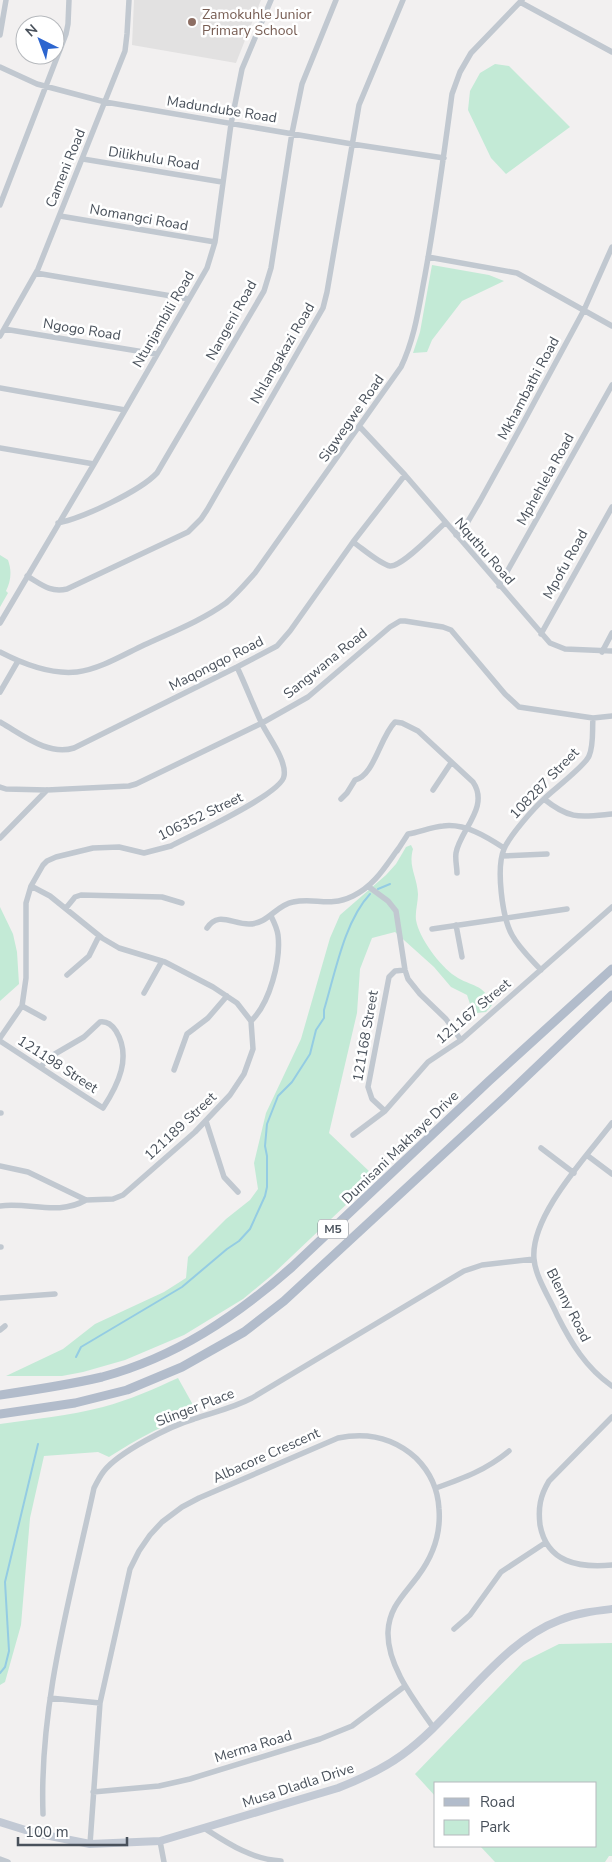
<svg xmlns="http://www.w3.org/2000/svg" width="612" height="1862" viewBox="0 0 612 1862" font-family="'Nunito Sans',sans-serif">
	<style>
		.education { fill: #e2e1e1 }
		.green { fill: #c3ead6 }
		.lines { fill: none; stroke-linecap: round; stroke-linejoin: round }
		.stream { stroke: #94cce3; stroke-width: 2 }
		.street { stroke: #c1c8d0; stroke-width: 5.5 }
		.secondary { stroke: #c2c9d4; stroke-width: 8 }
		.primary { stroke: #b2bccb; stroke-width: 9 }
		.education-dot { fill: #8d6e63; stroke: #fff; stroke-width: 2 }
		.labels { text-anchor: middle; stroke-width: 5; stroke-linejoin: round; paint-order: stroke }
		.shield { fill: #fff; stroke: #80858c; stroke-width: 1 }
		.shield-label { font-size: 12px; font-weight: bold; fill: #49515b }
		.education-label { font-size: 14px; fill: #785e54; stroke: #fff; text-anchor: start }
		.street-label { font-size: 14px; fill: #49515b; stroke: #fff }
	</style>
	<rect width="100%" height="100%" fill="#f2f0f0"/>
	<path class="education" d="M134,0H261L236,63L132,45Z"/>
	<path class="green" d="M495,64L509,66L570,127L506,174L491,158L468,110L470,91L480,73Z
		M432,265L489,275L504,281L462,301L432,340L427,352L413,353L420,332Z
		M0,555L8,560C12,571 11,581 6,591L8,593L0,607Z
		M411,845L413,849C408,867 417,876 418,894C418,903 415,911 416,920C419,938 440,966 455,976C471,987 484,983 492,1005L486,1012L477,1013L471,1007L467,995L451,987L434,967L395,932L372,938L360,969L357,1013L329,1133L371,1173L369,1183L272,1275L243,1299L184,1335L125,1360L83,1372L62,1376H6L63,1349L95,1324L164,1292L186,1278L188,1257L226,1219L250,1200L258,1189L254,1163L266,1113L301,1039L330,938L340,915L386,875L396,864L406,847Z
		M0,907L13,934L17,952L19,984L0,1001Z
		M178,1378L197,1412C165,1424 137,1439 109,1457L98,1452L44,1456L30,1518L21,1625L5,1682L0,1685V1424C34,1419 69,1416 103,1407C129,1400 154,1389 178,1378Z
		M612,1643V1856H609L605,1862H495L480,1846H596V1783H436V1797L415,1774L523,1662L559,1644Z"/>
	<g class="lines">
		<path class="stream" d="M378,889L390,884
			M76,1357L81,1347L182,1287L227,1249L239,1241L250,1229L265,1196L267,1187V1156L265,1146L267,1124L278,1096L292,1082L310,1054L316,1030L324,1018V1010C335,974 344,922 370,894
			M0,1673L5,1667L9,1651L5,1582L38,1444"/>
		<path class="street" d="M520,2L612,52
			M0,35L6,0
			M0,67L37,84L105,102L352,144L444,158
			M83,159L222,182
			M0,205L66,34L68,24L69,0
			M60,216L215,242
			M428,257L517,273L612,326
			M36,273L189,299
			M4,329L156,354
			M0,336L38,269L125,51L127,34L129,0
			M0,388L125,410
			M360,427L405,475L550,643L565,649L612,651
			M0,448L94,464
			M58,523C83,518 140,491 157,473L264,291L271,268L292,133L302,84L336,0
			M456,535L467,523L480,501L523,423L584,310L612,247
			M353,542C362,548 380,564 390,566C402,567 435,532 445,523
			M27,576C41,584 50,593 67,589L188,532L201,519L207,510L323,308L327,292L359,105L403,0
			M499,586L612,385
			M0,623L94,464L207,268L215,242L231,124L242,69L271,0
			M541,634L612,507
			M0,652C23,664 50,675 77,672C100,669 123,655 144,645C172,632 201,621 226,603C237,594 246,583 255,573L401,367C415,338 419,306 425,275C436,215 444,154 452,94L460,72L471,53L522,0
			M602,652L612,633
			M0,692L18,661
			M0,722C23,735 48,756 74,748L237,667L277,646L290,631L353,542L405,475
			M0,787L6,789L47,790L129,786L136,784L262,723L308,697L390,627L400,621H405L443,627L451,630L505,694L519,707L593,718L612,716
			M433,790L451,763
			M341,799L347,793L355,780C374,776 380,737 395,722L402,723L418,731L473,782C490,807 460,830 456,853C455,860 457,867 457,873
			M544,799C570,820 580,817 612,814
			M0,838L47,790
			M397,851L408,834C420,832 431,827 443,826C465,823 487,837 504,848
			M502,856L547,854
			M369,887L388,901L396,911L405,970L408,979L420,994L446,1019L461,1040
			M66,908L75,897L81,895L162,897L182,903
			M456,925L462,957
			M207,928C218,911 232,924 249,924C268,924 276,905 293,902C316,897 328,908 353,896C374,886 385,867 398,849
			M432,929L567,909
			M541,970C531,959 519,948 512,935C502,917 496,868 504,849C510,835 534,808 545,798C554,789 585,766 589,756C594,745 592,729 593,718
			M67,975L89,956L99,936
			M144,993L162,961
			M22,1006L26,978V903L31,886L43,865L47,861L56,857L93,848L119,847L144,853L171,846C190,836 282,794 284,776C287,761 269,738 262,724C253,705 246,686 237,667
			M251,1021C270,1003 281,960 278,935C277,928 274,922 271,916
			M0,1038L22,1006L44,1018
			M0,1041C34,1063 68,1086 103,1108C118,1085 132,1057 116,1031C112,1025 107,1021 100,1022L84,1037L48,1058L41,1067
			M174,1070L187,1034L208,1018L227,996
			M385,1111L372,1099L368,1087L389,977L395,971L405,970
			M0,1113H1
			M206,1121L224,1177L238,1192
			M612,1123C587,1156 530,1216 534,1259C535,1276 550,1299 557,1315C571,1343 586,1368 612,1386
			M353,1135L385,1111L428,1062L461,1040L612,907
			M541,1148L574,1173
			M588,1156L612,1174
			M0,1166L28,1172L86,1200L113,1199L123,1195L195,1132L230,1095L244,1074L253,1049L251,1021L237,1003L213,987L165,962L119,948L102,938L50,896L31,886
			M0,1206C30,1202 58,1216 86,1200
			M0,1247H1
			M0,1298L55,1294
			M0,1330L5,1326
			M612,1417L549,1481C540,1496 538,1508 540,1525C547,1563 579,1568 612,1565
			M436,1488C464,1478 486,1470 509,1451
			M454,1629L470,1615L501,1572L545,1543
			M50,1698L100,1703
			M93,1792L159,1786L190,1779L320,1739L352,1726L405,1686
			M43,1814C39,1703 71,1595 94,1488C97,1482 100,1476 104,1471C119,1452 170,1426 194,1419C214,1412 233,1408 252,1398L464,1271L482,1265L534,1259
			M204,1828C229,1844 251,1859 281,1861
			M160,1841L164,1862
			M90,1844L100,1703L130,1569L139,1551L150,1535L162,1522L182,1507L199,1498L338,1438C367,1432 394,1438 416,1458C431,1473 438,1489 439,1509C441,1534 433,1556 418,1576C404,1595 389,1607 388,1632C387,1666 415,1701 433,1727
			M0,1859L8,1862"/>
		<path class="secondary" d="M0,1822L35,1833L90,1844L160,1841L338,1788C361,1779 383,1769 402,1755C455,1717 498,1643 560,1620C577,1613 595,1611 612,1609"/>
		<path class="primary" d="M0,1395C34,1390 68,1385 102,1377C176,1357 235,1317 292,1267L489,1081L612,969
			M0,1414L75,1403L127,1390L182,1367L244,1332L284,1301L505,1097L612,995"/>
	</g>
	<circle class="education-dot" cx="192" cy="22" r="5"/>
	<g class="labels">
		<rect class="shield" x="318" y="1219.5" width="30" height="19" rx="4"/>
		<g class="shield-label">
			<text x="333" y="1233">M5</text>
		</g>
		<g class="education-label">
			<text x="202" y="19">Zamokuhle Junior<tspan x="202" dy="16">Primary School</tspan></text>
		</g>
		<g class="street-label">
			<text transform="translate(222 109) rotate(9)" y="5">Madundube Road</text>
			<text transform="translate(154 158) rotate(9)" y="5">Dilikhulu Road</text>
			<text transform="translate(65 168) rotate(-68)" y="5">Cameni Road</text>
			<text transform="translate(139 217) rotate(10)" y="5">Nomangci Road</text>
			<text transform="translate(163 319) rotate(-60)" y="5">Ntunjambili Road</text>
			<text transform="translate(231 320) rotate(-61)" y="5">Nangeni Road</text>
			<text transform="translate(82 329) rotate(9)" y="5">Ngogo Road</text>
			<text transform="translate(282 353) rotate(-60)" y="5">Nhlangakazi Road</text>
			<text transform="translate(528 388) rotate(-62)" y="5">Mkhambathi Road</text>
			<text transform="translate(351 418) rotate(-55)" y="5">Sigwegwe Road</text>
			<text transform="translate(545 479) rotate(-61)" y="5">Mphehlela Road</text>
			<text transform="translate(485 551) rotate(49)" y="5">Nquthu Road</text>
			<text transform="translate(565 564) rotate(-61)" y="5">Mpofu Road</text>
			<text transform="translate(216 663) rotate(-27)" y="5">Maqongqo Road</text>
			<text transform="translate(325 663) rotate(-39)" y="5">Sangwana Road</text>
			<text transform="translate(544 783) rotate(-46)" y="5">108287 Street</text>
			<text transform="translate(200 816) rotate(-26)" y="5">106352 Street</text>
			<text transform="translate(473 1011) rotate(-40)" y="5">121167 Street</text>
			<text transform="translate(365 1036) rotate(-80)" y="5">121168 Street</text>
			<text transform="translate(58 1064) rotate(33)" y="5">121198 Street</text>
			<text transform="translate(180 1126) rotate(-43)" y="5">121189 Street</text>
			<text transform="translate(400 1147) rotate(-44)" y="5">Dumisani Makhaye Drive</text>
			<text transform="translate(569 1305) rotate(63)" y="5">Blenny Road</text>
			<text transform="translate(195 1407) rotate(-21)" y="5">Slinger Place</text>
			<text transform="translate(266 1455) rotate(-24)" y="5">Albacore Crescent</text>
			<text transform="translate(253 1746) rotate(-17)" y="5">Merma Road</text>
			<text transform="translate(298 1785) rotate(-18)" y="5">Musa Dladla Drive</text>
		</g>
	</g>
	<rect x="434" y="1782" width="162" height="65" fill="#ffffff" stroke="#b6b9bd"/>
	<rect x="444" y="1798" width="25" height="8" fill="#b2bccb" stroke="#b6b9bd"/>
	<text x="480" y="1807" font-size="15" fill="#49515b">Road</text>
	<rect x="444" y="1820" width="25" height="15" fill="#c3ead6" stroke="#b6b9bd"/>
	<text x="480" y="1832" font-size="15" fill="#49515b">Park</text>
	<g transform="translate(40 40) rotate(318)"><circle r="24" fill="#ffffff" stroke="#b6b9bd"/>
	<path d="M0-4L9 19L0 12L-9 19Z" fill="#2c65cf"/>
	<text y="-8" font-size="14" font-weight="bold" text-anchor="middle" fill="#49515b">N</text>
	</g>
	<path d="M18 1837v8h109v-8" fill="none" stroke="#49515b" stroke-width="2.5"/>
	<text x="25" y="1837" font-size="15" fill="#49515b" stroke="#ffffff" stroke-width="4" paint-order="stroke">100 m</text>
</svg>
